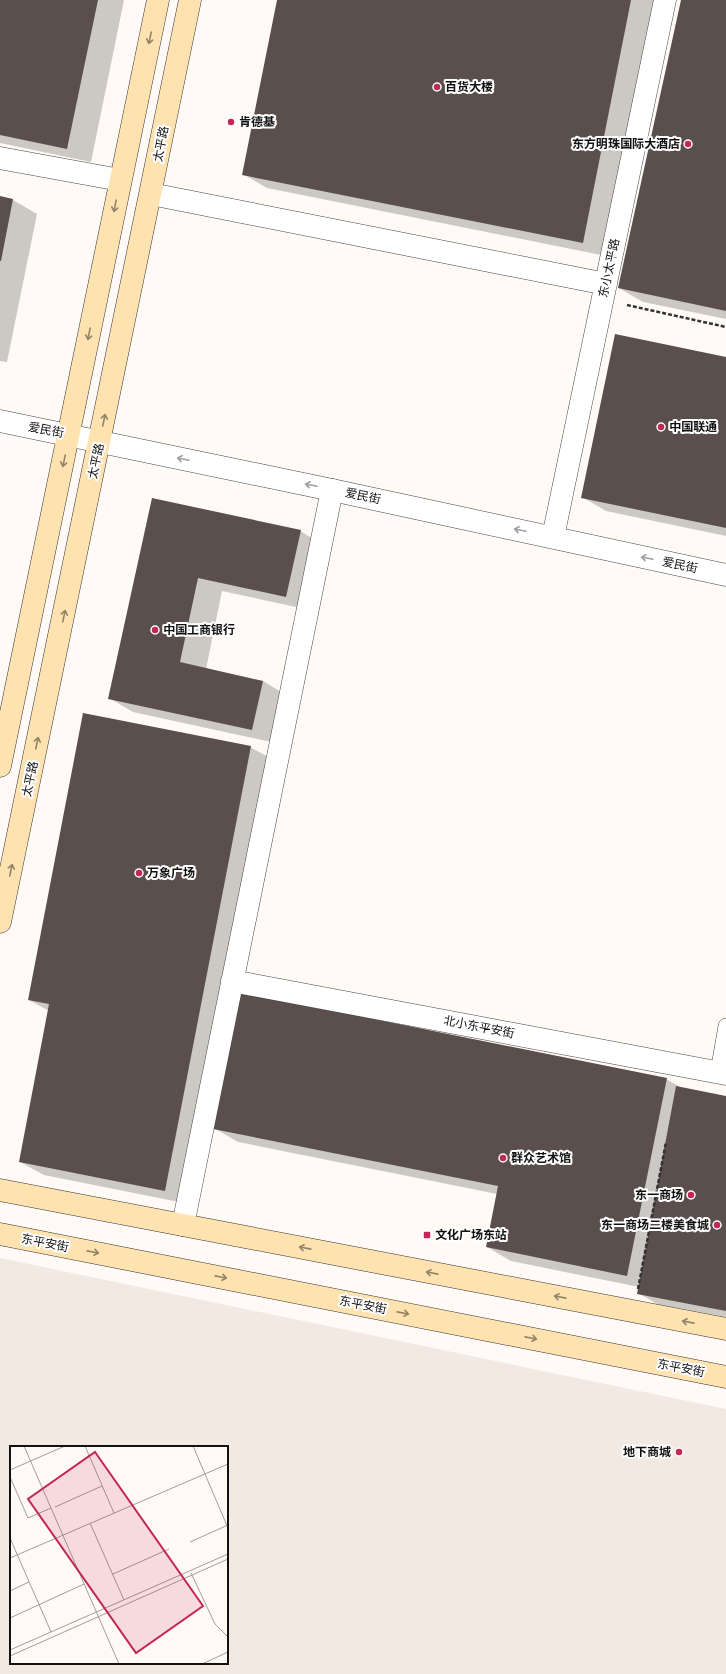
<svg xmlns="http://www.w3.org/2000/svg" width="726" height="1674" viewBox="0 0 726 1674" font-family="'Playfair Display','Noto Sans SC',serif">
	<style>
		.plaza { fill: #f1e9e2; fill-rule: evenodd }
		.shadow { fill: #0003 }
		.building { fill: #5a4f4d }
		.lines { fill: none; stroke-linecap: round; stroke-linejoin: round }
		.service-casing { stroke: #444; stroke-width: 16 }
		.minor-casing { stroke: #444; stroke-width: 23 }
		.tertiary-casing { stroke: #444; stroke-width: 23 }
		.secondary-casing { stroke: #333; stroke-width: 23 }
		.path { stroke: #333; stroke-width: 2.5; stroke-dasharray: 4 2; stroke-linecap: butt }
		.service { stroke: #fff; stroke-width: 15 }
		.minor { stroke: #fff; stroke-width: 22 }
		.tertiary { stroke: #fff; stroke-width: 22 }
		.secondary { stroke: #fee2b0; stroke-width: 22 }
		.oneway { stroke: #938468 }
		.oneway2 { stroke: #a0a0a0 }
		.poi-dot { fill: #c32756; stroke: #fff; stroke-width: 1.5 }
		.labels { text-anchor: middle; stroke-width: 4; stroke-linejoin: round; paint-order: stroke }
		.poi-label { font-size: 12px; font-weight: bold; fill: #111; stroke: #fff; text-anchor: start }
		.street-label { font-size: 12px; fill: #111; stroke: #fff }
		.inset-road { fill: none; stroke: #a09d9a; stroke-width: 1 }
		.view { fill: #c32756; fill-opacity: 0.15; stroke: #c32756; stroke-width: 2 }
		.inset-edge { fill: none; stroke: #111; stroke-width: 2 }
	</style>
	<rect width="100%" height="100%" fill="#fffaf5"/>
	<path class="plaza" d="M0,1258L726,1409V1674H0ZM11,1447H227V1663H11Z"/>
	<path class="shadow" d="M0,0H124L91,162L0,143Z
		M278,0H658L606,256L267,188L243,174Z
		M682,0H726V319L643,302L619,288Z
		M0,197L13,200L37,214L7,362L0,361Z
		M726,358V536L606,511L582,497Z
		M153,499L300,531L324,545L310,610L222,591L206,669L263,681L286,695L276,743L133,712L109,698Z
		M250,747L274,760L189,1204L44,1175L20,1162L49,1011L29,1000Z
		M666,1079L684,1089L726,1097V1317L657,1304L638,1293L639,1287L511,1261L487,1247L497,1194L238,1142L214,1128Z"/>
	<path class="building" d="M0,0H98L67,149L0,135Z
		M277,0H631L583,243L242,175Z
		M681,0H726V311L618,288Z
		M0,196L13,199L1,261H0Z
		M615,334L726,357V528L581,498Z
		M152,498L301,530L286,597L198,578L180,662L263,681L252,730L108,699Z
		M83,713L251,746L165,1191L19,1162L49,1004L28,1000Z
		M240,992L667,1078L627,1276L486,1247L498,1186L213,1129Z
		M676,1086L726,1096V1311L637,1294Z"/>
	<g class="lines">
		<g class="service-casing">
			<path id="service" d="M718,1072L726,1026"/>
		</g>
		<g class="minor-casing">
			<path id="minor" d="M0,158L120,180
				M151,194L606,284
				M553,537L665,0
				M232,981L726,1074
				M183,1225L332,490"/>
		</g>
		<g class="tertiary-casing">
			<path id="tertiary" d="M0,421L332,490L726,575"/>
		</g>
		<g class="secondary-casing">
			<path id="secondary" d="M0,766L158,0
				M0,922L190,0
				M0,1190L726,1329
				M0,1234L726,1377"/>
		</g>
		<path class="path" d="M627,305L726,327
			M638,1289L666,1142"/>
		<use href="#service" class="service"/>
		<use href="#minor" class="minor"/>
		<use href="#tertiary" class="tertiary"/>
		<use href="#secondary" class="secondary"/>
	</g>
	<defs><path id="oneway-shaft" d="M-6 0H5M1.5-3L5.5 0L1.5 3" fill="none" stroke-width="1.6" stroke-linecap="round" stroke-linejoin="round"/></defs>
	<g class="oneway">
		<use href="#oneway-shaft" transform="translate(150 38) rotate(102)"/>
		<use href="#oneway-shaft" transform="translate(115 206) rotate(101)"/>
		<use href="#oneway-shaft" transform="translate(89 334) rotate(101)"/>
		<use href="#oneway-shaft" transform="translate(104 420) rotate(-78)"/>
		<use href="#oneway-shaft" transform="translate(64 461) rotate(102)"/>
		<use href="#oneway-shaft" transform="translate(64 616) rotate(-78)"/>
		<use href="#oneway-shaft" transform="translate(37 743) rotate(-78)"/>
		<use href="#oneway-shaft" transform="translate(11 870) rotate(-78)"/>
		<use href="#oneway-shaft" transform="translate(305 1248) rotate(-169)"/>
		<use href="#oneway-shaft" transform="translate(93 1252) rotate(11)"/>
		<use href="#oneway-shaft" transform="translate(432 1273) rotate(-169)"/>
		<use href="#oneway-shaft" transform="translate(221 1277) rotate(11)"/>
		<use href="#oneway-shaft" transform="translate(560 1297) rotate(-169)"/>
		<use href="#oneway-shaft" transform="translate(403 1313) rotate(11)"/>
		<use href="#oneway-shaft" transform="translate(688 1322) rotate(-169)"/>
		<use href="#oneway-shaft" transform="translate(531 1338) rotate(11)"/>
	</g>
	<g class="oneway2">
		<use href="#oneway-shaft" transform="translate(183 459) rotate(-168)"/>
		<use href="#oneway-shaft" transform="translate(311 485) rotate(-168)"/>
		<use href="#oneway-shaft" transform="translate(520 530) rotate(-168)"/>
		<use href="#oneway-shaft" transform="translate(647 558) rotate(-168)"/>
	</g>
	<g class="poi-dot">
		<circle cx="437" cy="87" r="4"/>
		<circle cx="231" cy="122" r="4"/>
		<circle cx="688" cy="144" r="4"/>
		<circle cx="661" cy="427" r="4"/>
		<circle cx="155" cy="630" r="4"/>
		<circle cx="139" cy="873" r="4"/>
		<circle cx="503" cy="1158" r="4"/>
		<circle cx="691" cy="1195" r="4"/>
		<circle cx="717" cy="1225" r="4"/>
		<rect x="423" y="1231" width="8" height="8" rx="2"/>
		<circle cx="679" cy="1452" r="4"/>
	</g>
	<g class="labels">
		<g class="poi-label">
			<text x="445" y="91">百货大楼</text>
			<text x="239" y="126">肯德基</text>
			<text x="680" y="148" text-anchor="end">东方明珠国际大酒店</text>
			<text x="669" y="431">中国联通</text>
			<text x="163" y="634">中国工商银行</text>
			<text x="147" y="877">万象广场</text>
			<text x="511" y="1162">群众艺术馆</text>
			<text x="683" y="1199" text-anchor="end">东一商场</text>
			<text x="709" y="1229" text-anchor="end">东一商场二楼美食城</text>
			<text x="435" y="1239">文化广场东站</text>
			<text x="671" y="1456" text-anchor="end">地下商城</text>
		</g>
		<g class="street-label">
			<text transform="translate(161 144) rotate(-79)" y="4">太平路</text>
			<text transform="translate(609 268) rotate(-78)" y="4">东小太平路</text>
			<text transform="translate(46 430) rotate(11)" y="4">爱民街</text>
			<text transform="translate(96 461) rotate(-78)" y="4">太平路</text>
			<text transform="translate(363 496) rotate(12)" y="4">爱民街</text>
			<text transform="translate(680 565) rotate(12)" y="4">爱民街</text>
			<text transform="translate(30 779) rotate(-78)" y="4">太平路</text>
			<text transform="translate(479 1027) rotate(11)" y="4">北小东平安街</text>
			<text transform="translate(45 1243) rotate(11)" y="4">东平安街</text>
			<text transform="translate(363 1305) rotate(11)" y="4">东平安街</text>
			<text transform="translate(681 1368) rotate(11)" y="4">东平安街</text>
		</g>
	</g>
	<g transform="translate(10 1446)">
		<rect width="218" height="218" fill="#fffaf5"/>
		<path class="inset-road" d="M14,0L109,218M75,0L104,67M183,0L218,82M0,24L55,0M0,31L18,72L41,62M45,61L92,40M80,77L114,154M0,92L41,186M180,96L218,79M0,112L218,18M181,127L205,178L218,191M103,128L159,103M0,145L19,136M0,172L74,138M0,204L218,108M0,210L218,113M192,218L218,206"/>
		<path class="view" d="M85,6L193,160L126,207L18,53Z"/>
		<rect width="218" height="218" class="inset-edge"/>
	</g>
</svg>
